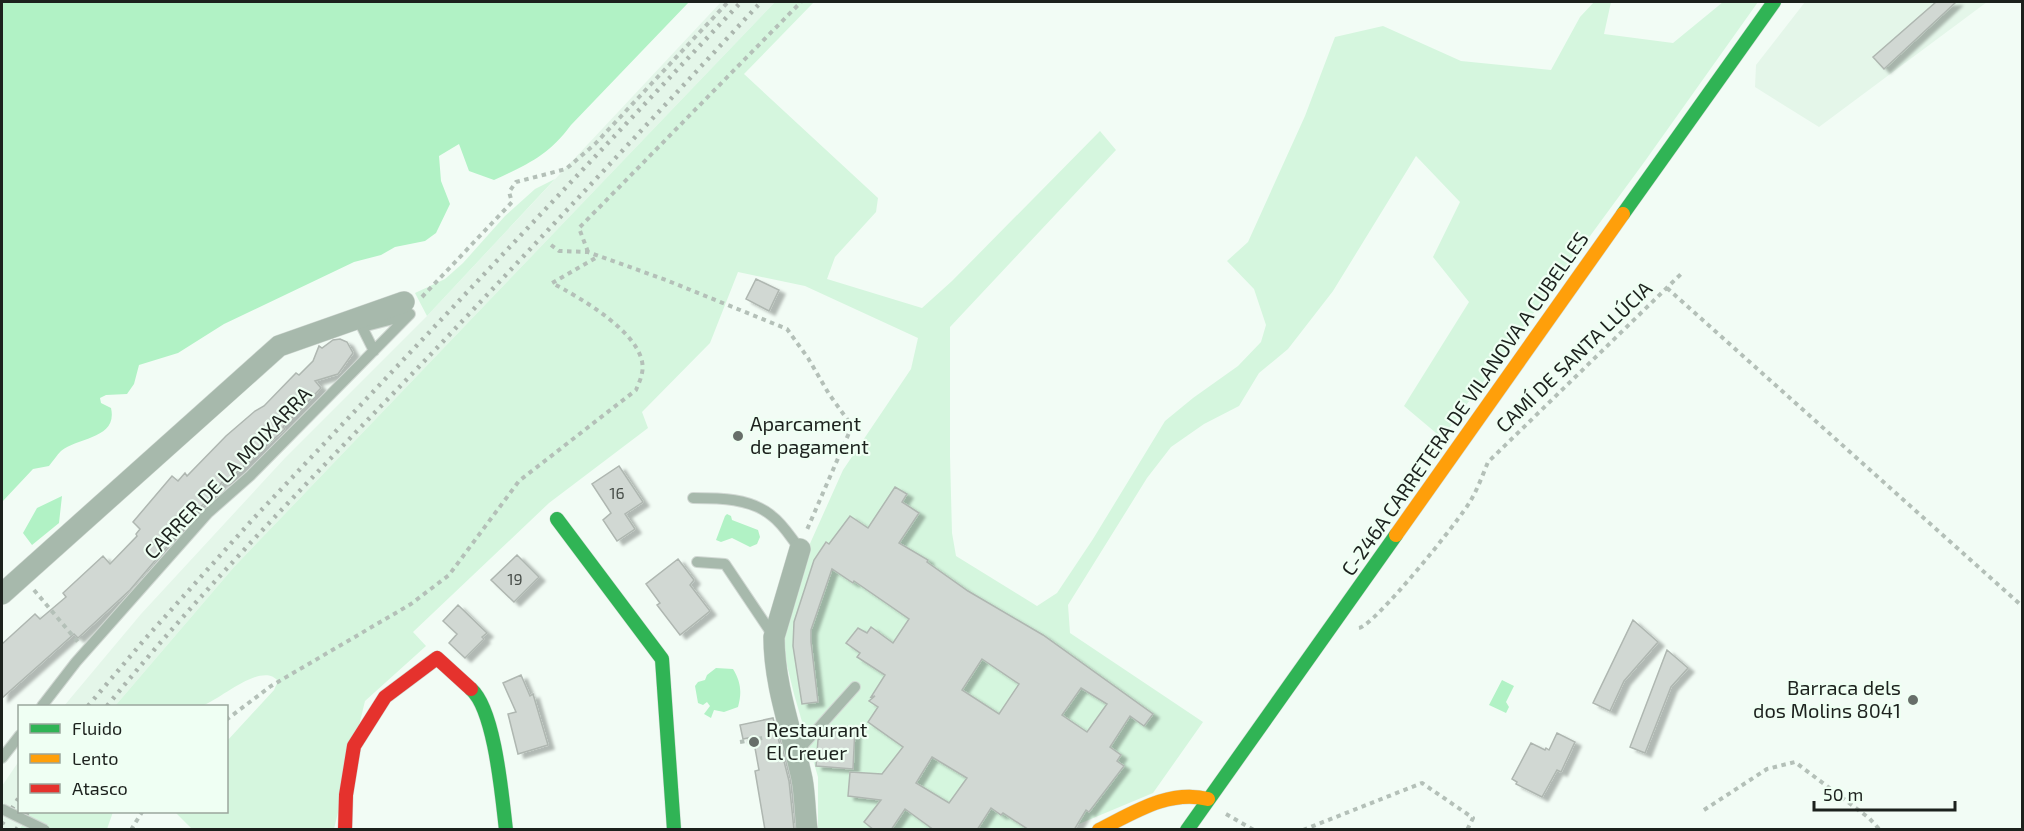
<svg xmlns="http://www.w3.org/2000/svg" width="2024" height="831" viewBox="0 0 2024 831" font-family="'Exo 2',sans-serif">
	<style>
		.built { fill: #e4f6e9 }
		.green { fill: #d5f6de }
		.water { fill: #b1f2c5 }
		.building { fill: #d1d8d3; stroke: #afb7b1; stroke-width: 1.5; fill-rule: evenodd; filter: url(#shadow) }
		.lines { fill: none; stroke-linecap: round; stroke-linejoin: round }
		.lane-casing { stroke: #d1d8d3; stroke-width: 12 }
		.street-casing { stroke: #d1d8d3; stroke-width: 22 }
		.fast-casing { stroke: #d1d8d3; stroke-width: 15 }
		.slow-casing { stroke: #d1d8d3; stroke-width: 15 }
		.jam-casing { stroke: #d1d8d3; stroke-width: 15 }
		.path { stroke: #b4c0b8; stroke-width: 4; stroke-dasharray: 4.5 4.5; stroke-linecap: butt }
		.lane { stroke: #a7b9ac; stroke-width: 10 }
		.street { stroke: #a7b9ac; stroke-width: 21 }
		.fast { stroke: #30b455; stroke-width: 14 }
		.slow { stroke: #ff9f0a; stroke-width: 14 }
		.jam { stroke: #e5322d; stroke-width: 14 }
		.rail { stroke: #abb6ae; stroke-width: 4.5; stroke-dasharray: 3 6; stroke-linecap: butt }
		.lane-bridge-casing { stroke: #d1d8d3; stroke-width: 12; stroke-linecap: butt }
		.lane-bridge { stroke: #a7b9ac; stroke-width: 10 }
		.poi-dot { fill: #676e69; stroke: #effff3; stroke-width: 2 }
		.labels { text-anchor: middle; stroke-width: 4.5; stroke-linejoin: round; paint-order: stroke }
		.number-label { font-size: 16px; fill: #494f4a }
		.street-label { font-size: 20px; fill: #1c211d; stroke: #effff3 }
		.poi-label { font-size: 20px; fill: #1c211d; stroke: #effff3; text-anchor: start }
	</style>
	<defs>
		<filter id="shadow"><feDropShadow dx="6" dy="4" stdDeviation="1.5" flood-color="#0004"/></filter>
	</defs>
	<rect width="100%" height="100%" fill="#f2fcf5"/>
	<path class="built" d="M721,2H775L234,567L115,706H64L141,614L285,458L427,316Z
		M1805,2H1987L1819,127L1755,87L1756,65Z
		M19,761L20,812H30L19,829H2V786Z"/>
	<path class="green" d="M775,2H814L744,74L878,198L876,212L835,257L827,279L922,308L952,281L1100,131L1116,150L950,327V456L952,533L956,556L1037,606L1057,593L1093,539L1165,421L1193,398L1238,366L1261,342L1266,325L1254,289L1227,261L1248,242L1305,116L1335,37L1383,26L1461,61L1551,70L1580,17L1594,2H1611L1604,34L1673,43L1723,2H1758L1645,161L1442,438L1404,406L1469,302L1433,257L1460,202L1416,156L1333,291L1288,349L1259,373L1239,406L1204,424L1171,447L1147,478L1068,605L1070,633L1203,722L1153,793L1067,829H818V777L794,694L781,641L804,557L843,470L911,369L918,338L805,286L738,272L710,343L642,412L648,428L549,503L413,632L426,646L365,701L334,829H192L175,812H226L227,741L274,690L278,681C262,661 221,699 204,705C192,710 132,706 115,706L234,567Z
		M555,179L427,316L415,293L445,279L463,263L505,216L535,189Z
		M30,812H113L107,829L19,830Z"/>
	<path class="water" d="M2,2H689L571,125C548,156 528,164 494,180L469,171L459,144L439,156L441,181L450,204L436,233L425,241L395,247L381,255L354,262L224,324L178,353L139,365L134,384L127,394L106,395L100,398L101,403L111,408C118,439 78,437 61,451C57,455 53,461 49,466L33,469L2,502Z
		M62,496L59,523L32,545L23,533L37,508Z
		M727,514L731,516L732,520L758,530L760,537L757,544L750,547L732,538L721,542L716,540L725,516Z
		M716,668L733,669C741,682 742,693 738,707L724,712L714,710L711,718L704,714L710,706L707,702L703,705L698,703L695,686L698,682L705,680L707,675Z
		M1502,680L1514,686L1506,702L1509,707L1506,713L1489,705Z"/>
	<path class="building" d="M1936,2H1956L1884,69L1873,57Z
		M756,279L779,290L769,311L746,299Z
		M340,339L347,342L353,353L338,374L315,381L321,388L283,427L285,429L225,483L223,481L130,590L78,638L74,634L2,698V644L35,614L40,619L66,597L63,593L103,556L110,564L137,536L136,534L140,529L133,522L172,476L178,481L185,473L187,476L226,436L255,411L264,406L296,373L299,375L313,361L319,346L322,348L333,340Z
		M619,466L643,502L625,514L635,529L617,541L603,520L611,513L592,484Z
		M895,487L907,494L902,502L919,513L899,543L928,560L927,562L968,591L1043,635L1153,714L1144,726L1130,716L1110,747L1121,755L1117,761L1124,766L1089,812L1086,810L1074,830H1029L1003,813L1001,815L991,808L977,830H934L905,809L891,830H874L864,822L881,800L848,796L850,772L882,774L903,747L868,722L878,707L869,701L875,696L871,697L885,675L857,657L860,653L846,643L858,628L867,633L871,627L893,643L909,619L854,581L853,583L832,569L811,630V642L818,702L802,704L793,646L794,622L814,560L826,542L829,544L850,516L868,528ZM982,659L1019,684L999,714L962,690ZM1081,688L1107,704L1087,732L1062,715ZM932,757L967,778L949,803L916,783Z
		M517,555L539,577L514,602L491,580Z
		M678,559L694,580L690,585L710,611L680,635L657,605L660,603L646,584Z
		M458,605L487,633L482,637L484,639L465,658L449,643L457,634L443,621Z
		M1633,620L1658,642L1624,681L1610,711L1593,703Z
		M1667,650L1688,668L1671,687L1645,753L1630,747Z
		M521,675L530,696L533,694L548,745L518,754L508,714L516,712L503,683Z
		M773,718L789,781L794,830H765L755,771L759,770L753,737L743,739L740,725Z
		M855,727L853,769L816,766L818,740L834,728Z
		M1557,733L1575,742L1561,772L1557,770L1542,797L1516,784L1517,782L1512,779L1531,743L1545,750L1546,748L1549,750Z"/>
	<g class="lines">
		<g class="lane-casing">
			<path id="lane" d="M374,351L362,327L409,315
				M693,498C719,498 751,498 772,516C783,524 791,538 800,549
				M697,562L725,564L774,637
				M42,706L76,662L208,513L250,476L410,314
				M796,753L855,687
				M2,758L20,735"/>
		</g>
		<g class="street-casing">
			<path id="street" d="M800,549L774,637C774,686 792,732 802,779C805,795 805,813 807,830
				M2,594L279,346L404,302"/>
		</g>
		<g class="fast-casing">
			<path id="fast" d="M1623,214L1774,2
				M557,519L662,659L674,830
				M471,689C495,710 502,797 506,830
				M1187,830L1396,535"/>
		</g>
		<g class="slow-casing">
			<path id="slow" d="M1396,535L1623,214
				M1099,830C1133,813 1169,789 1208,799"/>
		</g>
		<g class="jam-casing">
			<path id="jam" d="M345,830L346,795L354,746L385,697L437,658L471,689"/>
		</g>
		<path class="path" d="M551,245L559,251L588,252L666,280L787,329L808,358L829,394L852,426L806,532
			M588,252L579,228L801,2
			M1667,288L2022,606
			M422,297L512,202L509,192L516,182L566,169L595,144L728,2
			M34,590L78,642
			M1359,628C1375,625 1460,520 1471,500C1478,488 1483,474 1488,462L1681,274
			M226,720L271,686L411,604L449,575L519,481L636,390C638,385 641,379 642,373C650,337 579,297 552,283L599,256
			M740,742L774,736
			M1704,810L1767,769L1795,762L1869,818L1880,830
			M1226,814L1254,830
			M131,830L142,812
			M1303,830L1422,783L1473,818L1467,830"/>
		<use href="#lane" class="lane"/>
		<use href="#street" class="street"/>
		<use href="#fast" class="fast"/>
		<use href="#slow" class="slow"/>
		<use href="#jam" class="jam"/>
		<path class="rail" d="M88,706L145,639L253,519L741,2
			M107,706C209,581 323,467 434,351C544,235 653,118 761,2
			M2,824L20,796
			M16,830L28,812"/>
		<g class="lane-bridge-casing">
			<path id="lane-bridge" d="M2,809L45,830"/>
		</g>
		<use href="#lane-bridge" class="lane-bridge"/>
	</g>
	<g class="poi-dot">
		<circle cx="738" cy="436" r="6"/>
		<circle cx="1913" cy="700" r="6"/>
		<circle cx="754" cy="742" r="6"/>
	</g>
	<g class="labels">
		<g class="number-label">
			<text x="617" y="499">16</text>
			<text x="515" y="585">19</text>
		</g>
		<g class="street-label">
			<text transform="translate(1574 357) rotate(-44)" y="7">CAMÍ DE SANTA LLÚCIA</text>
			<text transform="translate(1465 404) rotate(-55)" y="7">C-246A CARRETERA DE VILANOVA A CUBELLES</text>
			<text transform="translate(228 473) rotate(-46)" y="7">CARRER DE LA MOIXARRA</text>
		</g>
		<g class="poi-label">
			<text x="750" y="431">Aparcament<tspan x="750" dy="23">de pagament</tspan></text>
			<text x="1901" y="695" text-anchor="end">Barraca dels<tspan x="1901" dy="23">dos Molins 8041</tspan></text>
			<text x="766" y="737">Restaurant<tspan x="766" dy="23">El Creuer</tspan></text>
		</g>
	</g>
	<rect width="2024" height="831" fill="none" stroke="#1c211d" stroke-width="6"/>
	<rect x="18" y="705" width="210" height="108" fill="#effff3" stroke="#9ba69d" stroke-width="1.5"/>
	<rect x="30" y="724" width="30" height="9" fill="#30b455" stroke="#9ba69d" stroke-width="1.5"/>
	<text x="72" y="735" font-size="18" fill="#1c211d">Fluido</text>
	<rect x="30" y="754" width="30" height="9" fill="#ff9f0a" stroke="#9ba69d" stroke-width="1.5"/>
	<text x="72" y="765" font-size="18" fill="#1c211d">Lento</text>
	<rect x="30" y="784" width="30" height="9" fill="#e5322d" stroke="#9ba69d" stroke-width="1.5"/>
	<text x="72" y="795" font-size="18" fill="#1c211d">Atasco</text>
	<path d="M1814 801v9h141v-9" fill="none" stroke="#1c211d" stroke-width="3"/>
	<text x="1823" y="801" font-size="18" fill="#1c211d" stroke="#effff3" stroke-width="4.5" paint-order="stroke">50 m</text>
</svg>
